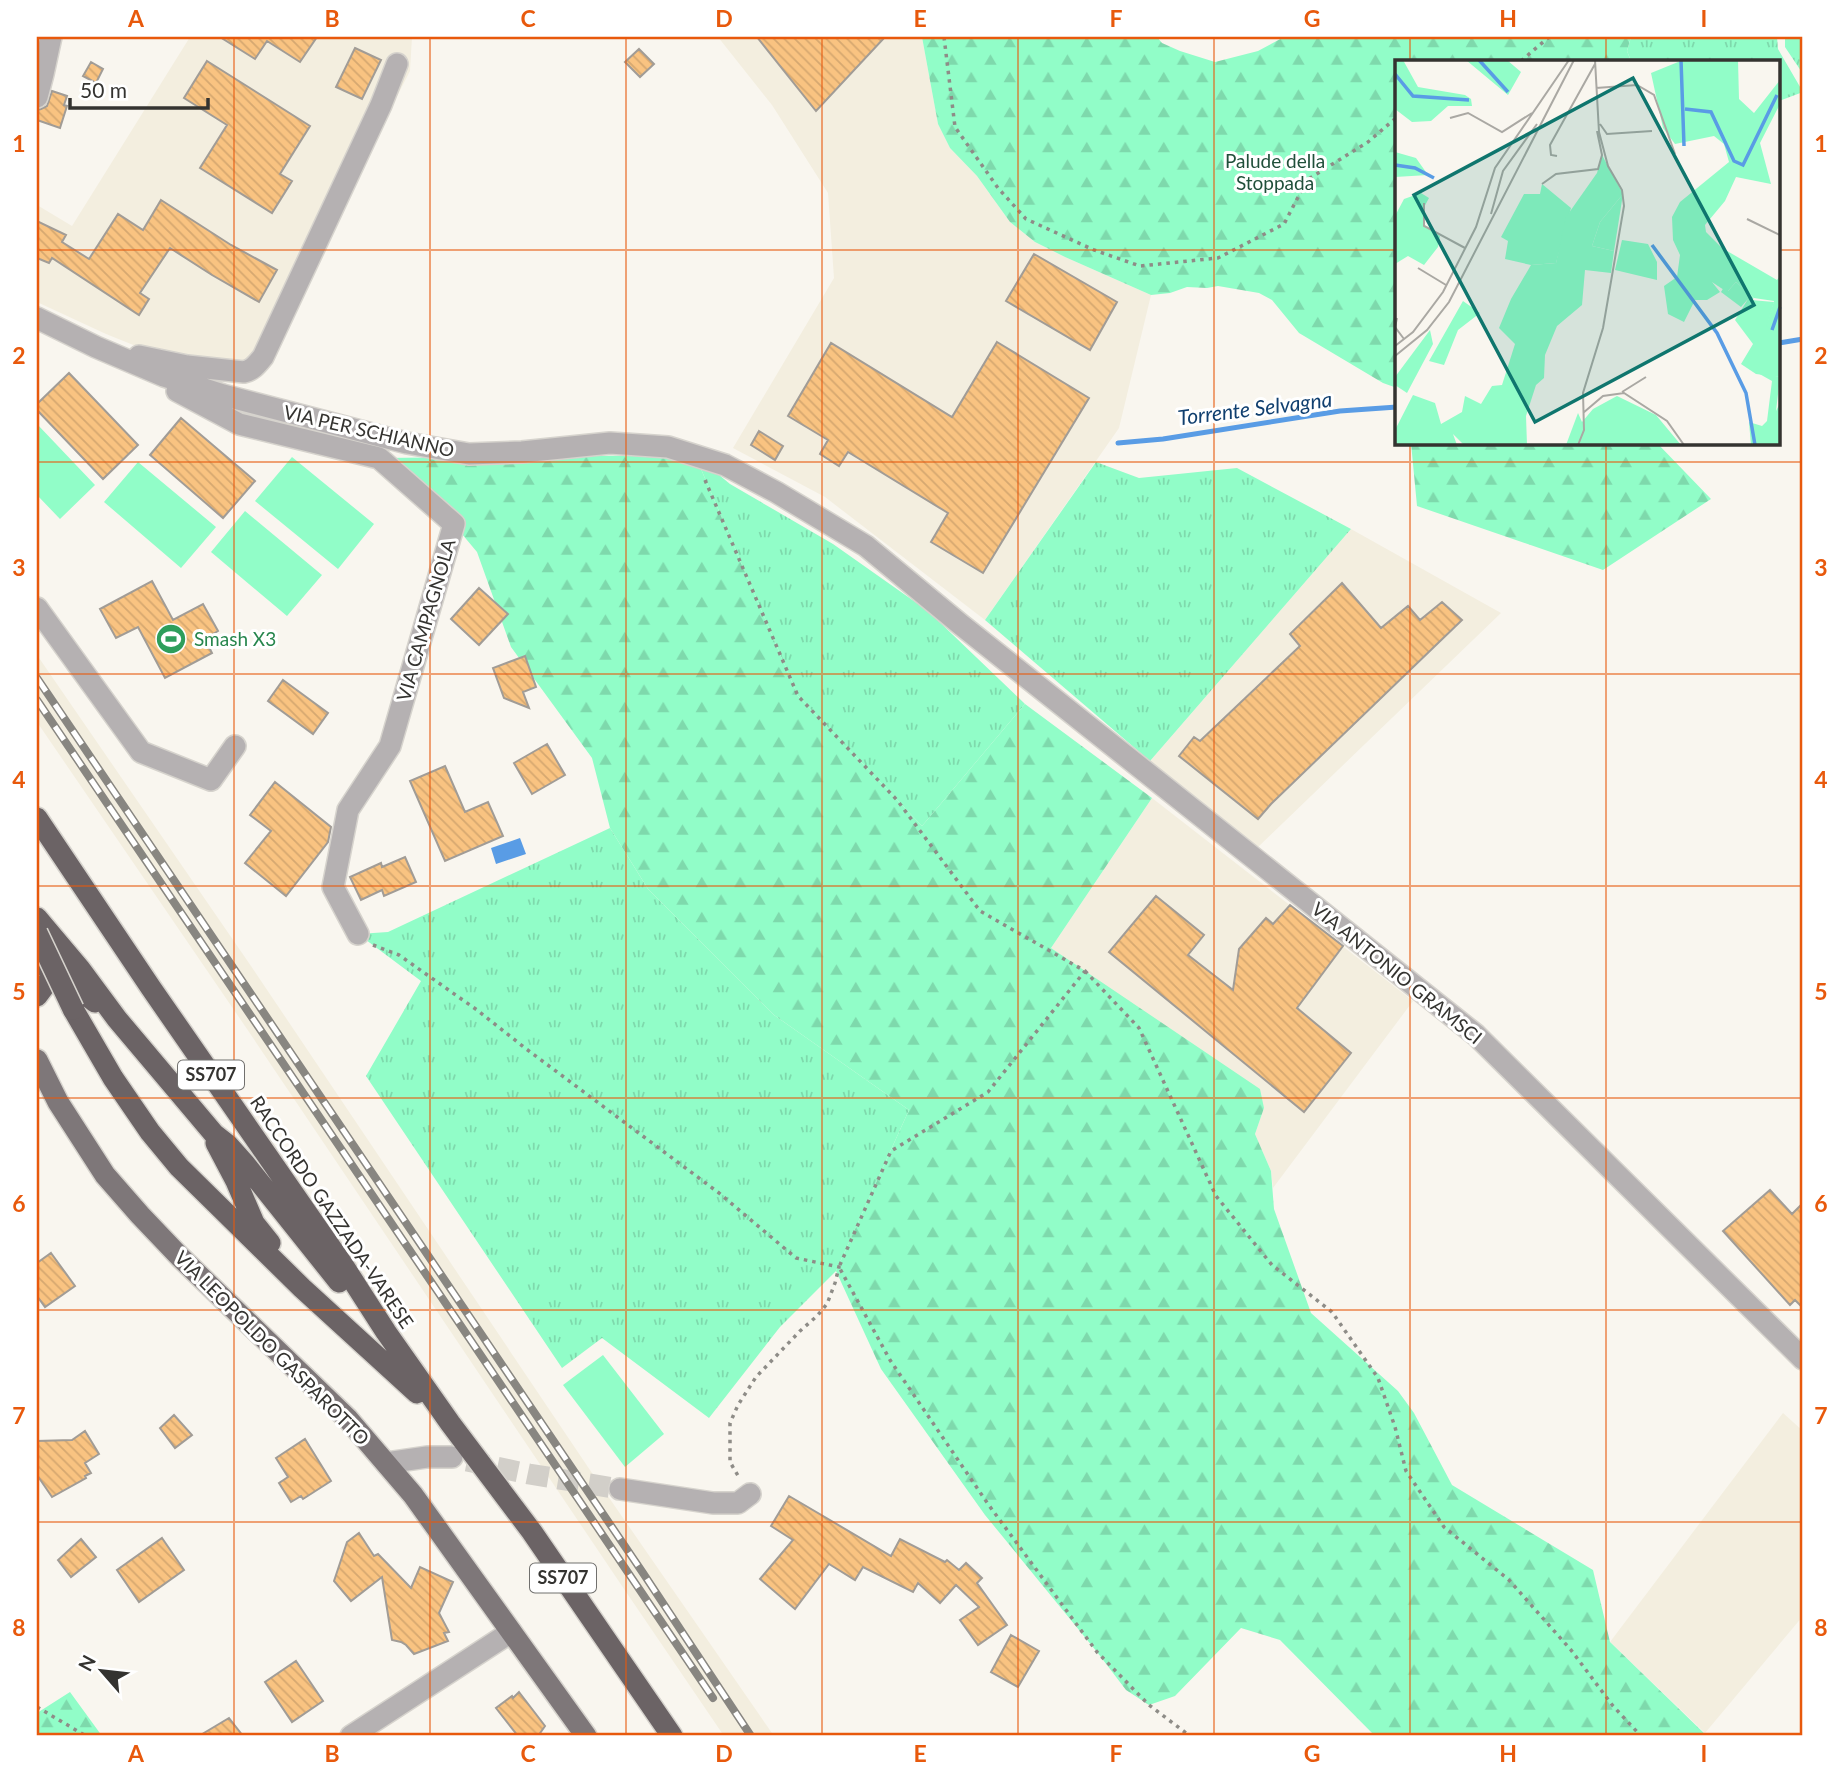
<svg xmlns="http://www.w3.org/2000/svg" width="1840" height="1773" viewBox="0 0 1840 1773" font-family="Lato,sans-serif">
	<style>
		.built { fill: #f3eedf }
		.grass { fill: url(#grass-tufts) }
		.forest { fill: url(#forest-firs) }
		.pitch { fill: #91fdc8 }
		.water { fill: #599ce5 }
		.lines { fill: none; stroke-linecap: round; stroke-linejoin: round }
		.stream { stroke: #599ce5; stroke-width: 5 }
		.building { fill: url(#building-back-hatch); stroke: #a19c96; stroke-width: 2 }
		.minor-tunnel { stroke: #d2cfc9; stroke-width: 21; stroke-dasharray: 21 10; stroke-linecap: butt }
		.minor-casing { stroke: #d6d3cd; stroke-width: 24 }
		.major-casing { stroke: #d6d3cd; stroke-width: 24 }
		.highway-casing { stroke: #d6d3cd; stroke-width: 24 }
		.path { stroke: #8e8c87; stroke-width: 3.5; stroke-dasharray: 3.5 5; stroke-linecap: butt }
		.minor { stroke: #b5b1b2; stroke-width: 21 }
		.major { stroke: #7e7779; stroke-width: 21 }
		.highway { stroke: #6b6365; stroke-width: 21 }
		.rail-casing { stroke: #888681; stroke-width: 8 }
		.rail { stroke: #fff; stroke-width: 5; stroke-dasharray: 16; stroke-linecap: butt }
		.highway-bridge-casing { stroke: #d6d3cd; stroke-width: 24; stroke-linecap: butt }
		.highway-bridge { stroke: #6b6365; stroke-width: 21 }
		.grid { fill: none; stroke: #e8590c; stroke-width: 2; stroke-opacity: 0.55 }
		.labels { text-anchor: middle; stroke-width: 6; stroke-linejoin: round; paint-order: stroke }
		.shield { fill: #fff; stroke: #71706e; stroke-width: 2 }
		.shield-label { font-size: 18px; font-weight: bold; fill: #343330 }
		.park-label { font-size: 19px; fill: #204f3a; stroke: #fff }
		.street-label { font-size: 19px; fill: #343330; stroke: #fff }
		.leisure-label { font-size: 19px; fill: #27864d; stroke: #fff; text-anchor: start }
		.water-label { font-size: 21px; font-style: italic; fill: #103f6f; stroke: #fff }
		.inset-river { fill: none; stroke: #599ce5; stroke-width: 3.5 }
		.inset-road { fill: none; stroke: #aaa8a3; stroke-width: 2 }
		.view { fill: #0f766e; fill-opacity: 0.15; stroke: #0f766e; stroke-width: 3.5 }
		.inset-edge { fill: none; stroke: #343330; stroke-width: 3.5 }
		.neatline { fill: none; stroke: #e8590c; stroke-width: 2.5 }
		.grid-label { font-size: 23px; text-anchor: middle; font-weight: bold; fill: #e8590c }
	</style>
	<defs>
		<pattern id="grass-tufts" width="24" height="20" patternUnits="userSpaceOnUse" patternTransform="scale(1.75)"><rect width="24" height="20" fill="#91fdc8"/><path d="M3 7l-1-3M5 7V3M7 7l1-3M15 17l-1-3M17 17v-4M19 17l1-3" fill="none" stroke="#7ed9ac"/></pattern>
		<pattern id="forest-firs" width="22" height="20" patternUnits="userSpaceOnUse" patternTransform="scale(1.75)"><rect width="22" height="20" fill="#91fdc8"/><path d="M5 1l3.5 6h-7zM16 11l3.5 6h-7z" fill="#7ed9ac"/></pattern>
		<pattern id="building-back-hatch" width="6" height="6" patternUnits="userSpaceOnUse" patternTransform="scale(1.75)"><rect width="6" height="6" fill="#f9c381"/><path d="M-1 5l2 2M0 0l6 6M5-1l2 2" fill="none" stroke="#d6a870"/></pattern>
	</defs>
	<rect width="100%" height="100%" fill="#f9f6ef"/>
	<path class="built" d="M190,37H412L410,71L251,381L183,365L106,334L37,302V205L72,226Z
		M718,37H922L938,124L950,148L977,176L1010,222L1035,242L1065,257L1151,295L1119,428L985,620L825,497L733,448L834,278L828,193L772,105Z
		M1351,529L1501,613L1257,848L1150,761Z
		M37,655L251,966L594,1476L774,1736H724L622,1586L247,1029L37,722Z
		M1152,798L1413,1001L1273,1188L1271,1171L1255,1134L1264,1108L1051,948Z
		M1783,1413L1803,1431V1616L1705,1733L1610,1642Z"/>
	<path class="grass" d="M1631,37H1777L1778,49L1803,92L1779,101V61H1631L1627,51Z
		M1785,37H1803V74L1785,47Z
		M695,455L730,484L833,544L928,611L1025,704L922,826L798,696Z
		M1096,462L1139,478L1237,468L1351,529L1150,761L985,620Z
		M610,828L648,889L774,1015L909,1110L836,1271L780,1327L709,1418L602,1338L562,1368L366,1076L421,981L358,934L388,932Z"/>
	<path class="forest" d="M922,37H1157L1162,43L1180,51L1215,62L1258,51L1284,37H1631L1627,51L1631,61H1397V388L1383,383L1299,333L1272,300L1259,293L1218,286L1207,288L1187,287L1170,293L1151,295L1065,257L1035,242L1010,222L977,176L950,148L938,124Z
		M1411,443H1657L1711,499L1603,570L1417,506Z
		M695,455L798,696L922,826L1025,704L1152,798L1051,948L1260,1089L1264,1108L1255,1134L1271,1171L1274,1209L1311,1313L1398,1391L1414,1413L1452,1485L1593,1570L1610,1642L1707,1736H1375L1280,1640L1241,1628L1175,1696L1149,1705L1126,1690L1097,1652L985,1515L881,1369L836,1271L909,1110L774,1015L648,889L610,828L592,758L511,647L477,552L426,491L379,458Z
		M70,1692L102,1736H37V1713Z"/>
	<path class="pitch" d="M37,424L95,485L60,519L37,495Z
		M292,457L374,524L338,569L255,501Z
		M138,462L216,527L181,568L104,502Z
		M245,511L322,575L287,616L211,552Z
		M603,1355L664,1434L625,1467L563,1385Z"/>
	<path class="water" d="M520,838L526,854L496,864L491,848Z"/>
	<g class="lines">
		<path class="stream" d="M1779,343L1803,339
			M1118,443L1163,439L1340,411L1397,407"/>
	</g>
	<path class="building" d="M220,37H317L300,62L267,41L255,59Z
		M757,37H885L816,111Z
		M355,48L381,60L362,99L336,87Z
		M639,49L654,64L640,77L625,62Z
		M207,61L310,126L280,174L292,181L272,213L200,168L227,125L184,98Z
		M91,62L103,69L96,83L83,76Z
		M52,91L67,96L64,105L67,106L60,128L37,120V110L41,109L47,106Z
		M161,200L231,245L277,270L259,302L212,275L170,248L140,293L149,299L139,315L52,258L49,263L37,258V221L66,235L62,242L89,259L118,214L143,230Z
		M1034,254L1117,302L1090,350L1006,301Z
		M997,342L1089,398L983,573L931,542L948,513L848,452L839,466L820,454L828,440L788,416L831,343L952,417Z
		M69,373L138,445L103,479L37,410V404Z
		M181,418L255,481L223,518L150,455Z
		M759,431L783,446L775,460L751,445Z
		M152,581L173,620L203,604L218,631L205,639L212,653L165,678L138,627L116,638L100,609Z
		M1342,583L1381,628L1408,606L1420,620L1442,602L1462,620L1271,804L1258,819L1179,756L1194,737L1200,741L1300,646L1290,634Z
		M479,588L508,614L479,645L451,619Z
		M525,656L536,687L523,692L529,708L504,698L493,668Z
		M283,680L328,713L313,734L268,701Z
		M547,744L565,775L532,794L514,763Z
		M445,766L465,812L488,802L503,836L445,861L410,781Z
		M275,782L331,827L328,842L286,896L245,863L271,831L250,815Z
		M405,857L416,882L384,896L382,890L361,900L350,877L381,863L382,867Z
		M1156,896L1204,935L1188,955L1233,990L1239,949L1266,918L1273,924L1290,905L1343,946L1297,1008L1351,1053L1304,1112L1109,952Z
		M1770,1190L1792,1214L1803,1203V1308L1795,1300L1790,1305L1723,1231Z
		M51,1253L75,1286L45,1307L37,1296V1263Z
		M174,1415L192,1435L175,1448L160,1428Z
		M85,1431L99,1454L85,1463L91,1473L85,1476L86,1478L52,1497L37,1475V1441L72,1440Z
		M305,1439L331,1481L303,1499L301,1496L291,1502L279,1483L288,1477L276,1458Z
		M789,1496L891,1556L900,1539L945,1562L947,1560L959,1570L966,1563L982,1578L977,1583L1007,1625L978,1645L960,1620L979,1607L956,1585L940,1603L918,1583L913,1592L863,1567L855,1580L829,1564L795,1609L760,1579L793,1540L771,1526Z
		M359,1533L374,1556L378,1554L411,1588L420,1567L453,1582L439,1613L449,1632L444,1633L448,1641L414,1654L406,1645L401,1642L392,1640L382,1577L351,1601L334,1581L347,1542Z
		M162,1538L184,1570L139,1602L117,1570Z
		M81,1539L96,1557L71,1577L58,1560Z
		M1011,1635L1039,1651L1018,1687L991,1672Z
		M296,1661L323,1701L292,1722L265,1682Z
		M519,1692L545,1726L538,1736H518L496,1708L512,1696L513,1698Z
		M229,1718L243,1736H199Z"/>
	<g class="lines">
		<path class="minor-tunnel" d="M467,1461L529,1474L620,1489"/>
		<g class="minor-casing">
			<path id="minor" d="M37,97L43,74L51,37
				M37,318L96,347L164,376L223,395L407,443L469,454L522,452L610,443L668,447L725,465L776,492L866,546L960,624L1476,1035L1803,1359
				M139,356L187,366L244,372C253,370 257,364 263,357L381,105L397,64
				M177,391L239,424L379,458L454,524L390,746L348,810L333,887L358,934
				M37,608L141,752L211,780L235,746
				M386,1463L427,1457H452
				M620,1489L713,1503H738L750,1494
				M351,1736L511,1632"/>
		</g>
		<g class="major-casing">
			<path id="major" d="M37,1060L58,1102L105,1175L140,1215L180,1257L348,1419L413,1495L586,1736"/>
		</g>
		<g class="highway-casing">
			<path id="highway" d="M37,818L151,988L343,1265L386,1332L450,1423L532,1532L672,1736
				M37,918L80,969L117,1019L214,1134L228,1145L245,1164L339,1282
				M37,962L61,975L95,1002
				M37,996L49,980L61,975
				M73,1009L113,1078L150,1132L179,1167L302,1288L417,1393
				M216,1143L236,1181L254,1223L270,1243"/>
		</g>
		<path class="path" d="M944,37L955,127L998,188L1026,219L1094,250L1140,266L1218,258L1284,224L1307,180L1368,142L1397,117
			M1521,61L1549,37
			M705,480L798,696L897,800L980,911L1085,971L988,1092L891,1151L839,1267L890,1360L988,1504L1097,1652L1149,1705L1190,1736
			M373,945L399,955L477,1010L525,1048L719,1193L796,1258L839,1267L835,1283L827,1304L817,1316L800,1331L756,1377L738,1405L730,1423V1462L740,1479
			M1085,971L1139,1028L1216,1196L1272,1265L1332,1312L1378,1378L1395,1427L1406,1471L1444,1527L1509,1580L1571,1650L1613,1706L1641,1736
			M37,1707L86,1736"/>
		<use href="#minor" class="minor"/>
		<use href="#major" class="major"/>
		<use href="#highway" class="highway"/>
		<g class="rail-casing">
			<path id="rail" d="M37,678L643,1573L751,1736
				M37,700L713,1698"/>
		</g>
		<use href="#rail" class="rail"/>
		<g class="highway-bridge-casing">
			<path id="highway-bridge" d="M37,933L73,1009"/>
		</g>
		<use href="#highway-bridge" class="highway-bridge"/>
	</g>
	<path class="grid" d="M234,37V1736M430,37V1736M626,37V1736M822,37V1736M1018,37V1736M1214,37V1736M1410,37V61M1606,37V61M37,250H1397M1779,250H1803M1410,443V1736M1606,443V1736M37,462H1803M37,674H1803M37,886H1803M37,1098H1803M37,1310H1803M37,1522H1803"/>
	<defs>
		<g id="stadium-disc" transform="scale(1.575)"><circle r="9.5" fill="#2e9e5b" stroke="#fff"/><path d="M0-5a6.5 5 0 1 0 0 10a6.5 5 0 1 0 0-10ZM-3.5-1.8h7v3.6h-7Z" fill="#fff"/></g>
	</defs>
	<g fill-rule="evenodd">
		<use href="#stadium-disc" x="171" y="639"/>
	</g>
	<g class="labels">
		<g class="shield">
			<rect x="178" y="1060.5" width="66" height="29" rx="5"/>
			<rect x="530" y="1563.5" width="66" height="29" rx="5"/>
		</g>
		<g class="shield-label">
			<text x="211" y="1081">SS707</text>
			<text x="563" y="1584">SS707</text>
		</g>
		<g class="park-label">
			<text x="1275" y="168">Palude della<tspan x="1275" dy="22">Stoppada</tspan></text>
		</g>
		<g class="street-label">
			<text transform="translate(369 431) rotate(13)" y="7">VIA PER SCHIANNO</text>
			<text transform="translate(426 620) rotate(-74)" y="7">VIA CAMPAGNOLA</text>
			<text transform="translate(1397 973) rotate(39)" y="7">VIA ANTONIO GRAMSCI</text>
			<text transform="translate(332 1212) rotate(56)" y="7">RACCORDO GAZZADA-VARESE</text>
			<text transform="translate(272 1348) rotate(45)" y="7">VIA LEOPOLDO GASPAROTTO</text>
		</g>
		<g class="leisure-label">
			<text x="194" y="646">Smash X3</text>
		</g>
		<g class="water-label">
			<text transform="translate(1255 409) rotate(-7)" y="7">Torrente Selvagna</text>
		</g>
	</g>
	<g transform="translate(1395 60)">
		<rect width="385" height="385" fill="#f9f6ef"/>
		<path d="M147,124L176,148L161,203L136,205L110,199L113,181L106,177L129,134H145ZM228,134L219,191L197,186L205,162ZM227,180L253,184L262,202V220L220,210ZM341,222L359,238L356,240L379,242L373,262L385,261V317L361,314L346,304L358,284L340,260L353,239L346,247L326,232L329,227L333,231ZM35,270L38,284L12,333L0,325V317Z" fill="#91fdc8"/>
		<path d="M0,0H8L23,27L70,35L76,39L77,46H53L36,61L17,62L0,49ZM71,0H112L126,12L113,35ZM288,0H343L344,39L359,53L385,20V44L365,83L376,124L341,117L330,141L310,165L311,172L327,188L382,220L385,216V262L375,268L371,266L379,241L359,238L341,222L332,232L317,222L325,232L312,240H300L289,262L273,254L269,226L282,217L285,195L278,180L277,157L285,142L334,102L329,84L319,76L280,84L268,68L256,13ZM0,92L21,98L33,115L0,117ZM207,95L228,134L205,162L197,186L219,191L216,213L190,210L187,245L162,266L150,295L149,318L141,325L131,356L132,385H69L58,374L62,385H0V370L18,335L40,343L46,364L67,352L70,336L86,344L97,326L107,325L120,284L104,268L116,239L136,205L161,203L171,157L202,113ZM26,133L34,138L27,151L30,165L45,176L43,187L29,205L13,196L0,204V156L9,139ZM68,241L85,253L63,270L49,305L34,301ZM361,312L385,317L381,351L385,343V385H356L354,362L367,366L372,361L377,321ZM222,336L261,355L286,385H171L183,353L187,362L198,349Z" fill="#91fdc8"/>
		<path class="inset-river" d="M84,0L113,32M286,0L289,86M0,14L18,36L74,40M290,49L316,52L339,101L348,105L382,35M0,105L20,108L39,118M257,185L322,273L351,333L360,385M377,270L385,247"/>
		<path class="inset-road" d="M201,28L242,25L259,35L280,94M55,58L73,53L107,72L137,53M205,64L212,74L257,71M162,96L156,95L155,85L200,4M147,124L161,114L203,109L207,95L202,71M29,143V166L70,188M96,154L108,111L142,64M352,159L385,175M23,208L51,225M2,258L0,267L9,279M0,286L18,272L48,232L81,167L100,108L174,0M0,296L32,270L54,242L179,0M227,332L251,317M188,353L208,336L229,333L272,361L289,385M183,385L189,370L188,333L208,268L229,146L227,130L213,106L204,72L200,0"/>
		<path class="view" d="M238,18L359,245L140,362L19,135Z"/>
		<rect width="385" height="385" class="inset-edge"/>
	</g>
	<rect width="1840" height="1773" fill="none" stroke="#ffffff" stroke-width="77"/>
	<g transform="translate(102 1671) rotate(298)" stroke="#ffffff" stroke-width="5" paint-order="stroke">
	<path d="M0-5L12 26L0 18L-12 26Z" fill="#343330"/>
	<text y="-10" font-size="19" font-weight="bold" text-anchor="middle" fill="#343330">N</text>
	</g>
	<path d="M70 98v10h138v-10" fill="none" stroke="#343330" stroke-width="3.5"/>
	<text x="80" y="98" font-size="21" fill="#343330" stroke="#ffffff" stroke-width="5" paint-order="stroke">50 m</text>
	<rect x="38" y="38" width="1763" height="1696" class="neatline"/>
	<g class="grid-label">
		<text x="136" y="27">A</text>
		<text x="332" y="27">B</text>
		<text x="528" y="27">C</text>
		<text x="724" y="27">D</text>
		<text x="920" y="27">E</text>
		<text x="1116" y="27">F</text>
		<text x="1312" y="27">G</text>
		<text x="1508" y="27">H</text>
		<text x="1704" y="27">I</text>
		<text x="19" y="152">1</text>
		<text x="1821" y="152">1</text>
		<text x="19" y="364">2</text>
		<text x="1821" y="364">2</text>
		<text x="19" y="576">3</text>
		<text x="1821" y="576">3</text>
		<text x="19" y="788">4</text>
		<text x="1821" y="788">4</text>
		<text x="19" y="1000">5</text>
		<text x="1821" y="1000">5</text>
		<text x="19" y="1212">6</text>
		<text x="1821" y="1212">6</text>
		<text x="19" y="1424">7</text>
		<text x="1821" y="1424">7</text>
		<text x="19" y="1636">8</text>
		<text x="1821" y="1636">8</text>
		<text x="136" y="1762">A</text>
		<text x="332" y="1762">B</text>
		<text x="528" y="1762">C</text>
		<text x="724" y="1762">D</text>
		<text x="920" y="1762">E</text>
		<text x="1116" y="1762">F</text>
		<text x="1312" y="1762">G</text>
		<text x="1508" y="1762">H</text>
		<text x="1704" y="1762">I</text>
	</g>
</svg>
